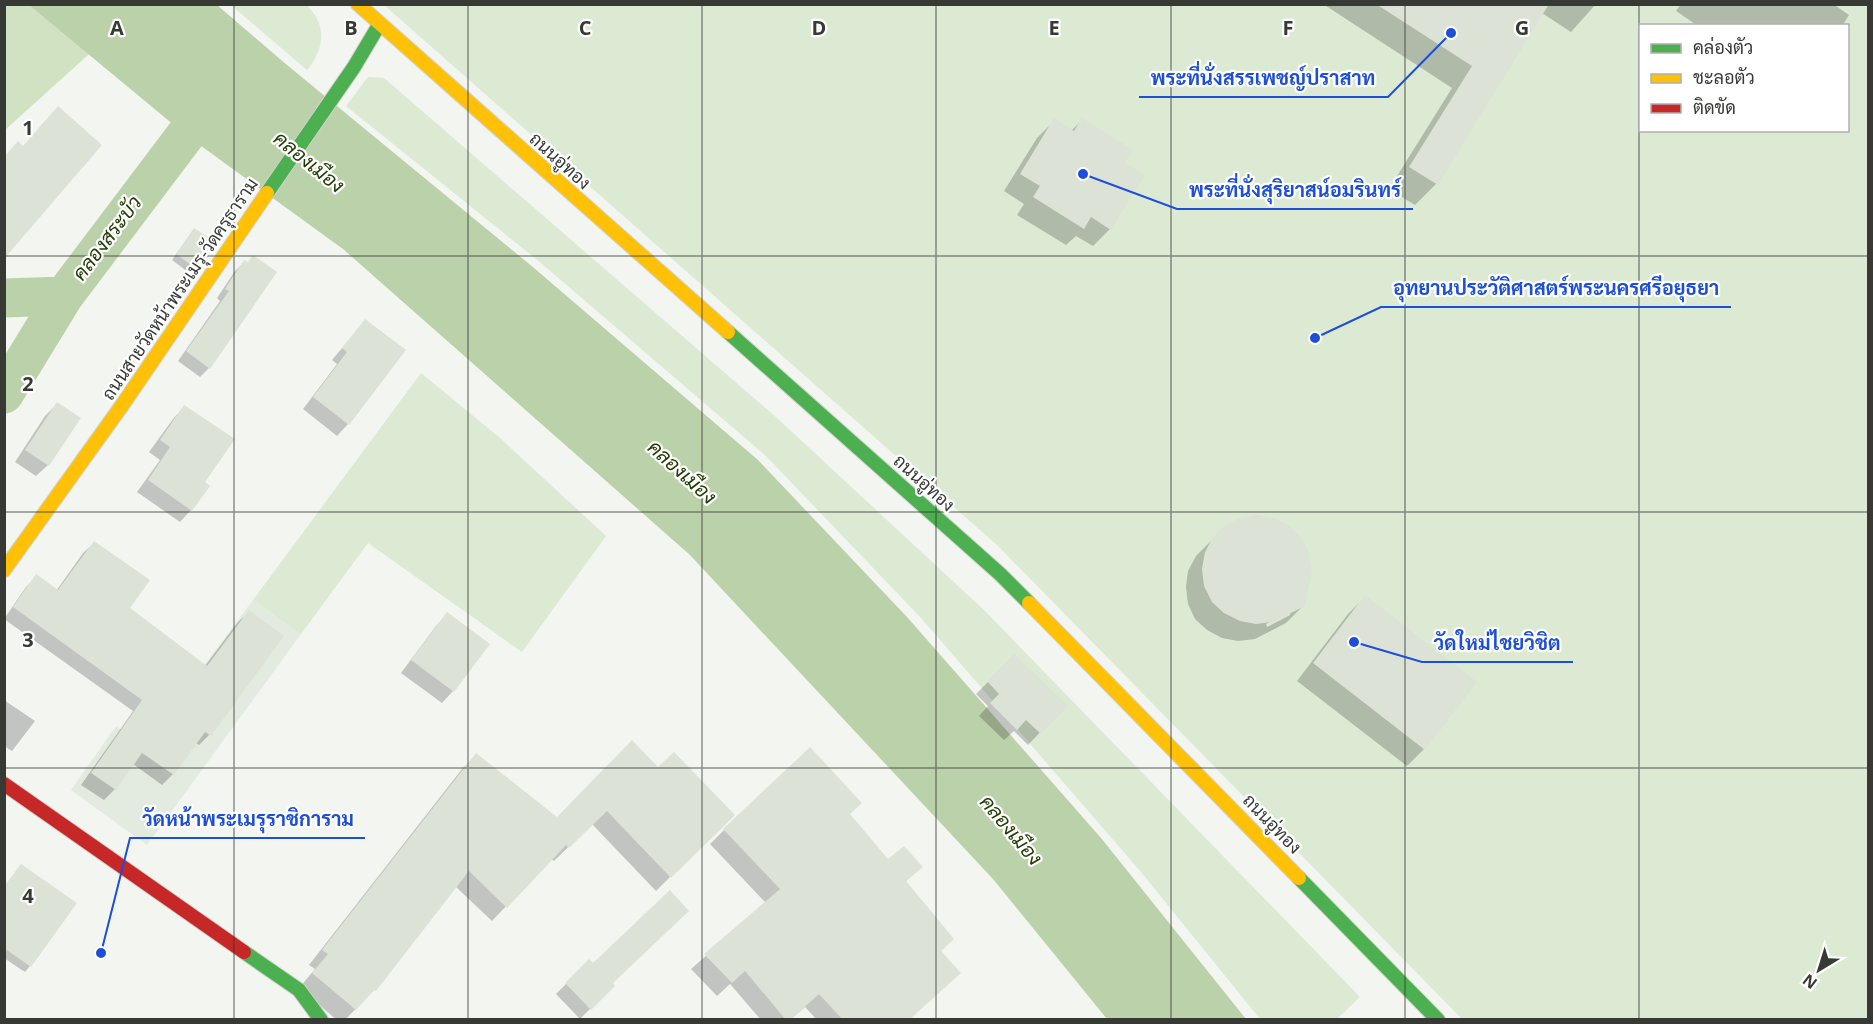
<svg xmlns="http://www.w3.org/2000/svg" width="1873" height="1024" viewBox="0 0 1873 1024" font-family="'Open Sans',Sarabun,sans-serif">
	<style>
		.built { fill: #e3eadf }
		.green { fill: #dce9d3; fill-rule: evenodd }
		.forest { fill: #d0e2c2 }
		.water { fill: #bbd1aa }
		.shadow { fill: #0003; fill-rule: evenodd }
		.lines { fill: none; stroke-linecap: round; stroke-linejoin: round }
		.canal { stroke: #bbd1aa; stroke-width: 39 }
		.building { fill: #dce3d6 }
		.fast-casing { stroke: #d0d2ce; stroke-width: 16 }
		.slow-casing { stroke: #d0d2ce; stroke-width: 16 }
		.jam-casing { stroke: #d0d2ce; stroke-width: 16 }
		.fast { stroke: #4caf50; stroke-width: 14 }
		.slow { stroke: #ffc107; stroke-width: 14 }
		.jam { stroke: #c62828; stroke-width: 14 }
		.grid { fill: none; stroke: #373935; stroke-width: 1.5; stroke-opacity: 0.55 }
		.labels { text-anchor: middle; stroke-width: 4.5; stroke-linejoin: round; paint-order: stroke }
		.street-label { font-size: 18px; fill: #373935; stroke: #fff }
		.water-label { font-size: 20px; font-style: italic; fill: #223c03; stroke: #fff }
		.grid-label { font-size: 20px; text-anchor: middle; font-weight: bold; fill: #373935; stroke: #fff; stroke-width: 4.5; stroke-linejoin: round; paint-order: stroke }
		.leader { fill: none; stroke: #1d4ed8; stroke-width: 2 }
		.callout-dot { fill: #1d4ed8; stroke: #fff; stroke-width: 2 }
		.callout-label { font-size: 20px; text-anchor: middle; font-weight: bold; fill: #1d4ed8; stroke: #fff; stroke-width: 4.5; stroke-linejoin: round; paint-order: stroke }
	</style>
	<rect width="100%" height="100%" fill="#f2f5f0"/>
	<path class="built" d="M253,600L301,634L147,845L71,790L116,726L144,746Z"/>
	<path class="green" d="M231,5H307C310,9 316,15 318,21C326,38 318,57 307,70Z
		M384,5H1868V1019H1462L997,545ZM1640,26H1848V130H1640Z
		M368,77L384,78L777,418L985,611L1360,997L1337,1019H1260L1141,872L922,619L765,455L541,263L346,106Z
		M421,373L500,438L606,536L522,652L368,543L301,634L253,600Z"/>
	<path class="forest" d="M5,5H29L89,54L5,130Z"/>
	<path class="water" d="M29,5H217L287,65L534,268L758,460L907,617L1101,838L1246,1019H1107L993,879L690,555L343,249L186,135Z"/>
	<path class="shadow" d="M1323,4H1596L1571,32L1542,13L1436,184L1415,205L1389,189L1452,88Z
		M1681,4H1833L1849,15L1842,26H1698L1676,11Z
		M1055,120L1071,131L1082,120L1123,163L1110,229L1093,246L1076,236L1066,245L1017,215L1024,204L1004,191L1037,138Z
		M189,236L193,266L188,272L172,260Z
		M244,262L209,368L200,377L178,361L220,301L217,298L235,271Z
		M365,321L348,424L337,436L303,409L337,364L332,360Z
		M57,404L48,465L36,476L15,462L45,416Z
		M184,407L203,482L191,510L180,522L137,492L160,460L149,452L173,419Z
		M1226,526L1304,605L1286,623L1255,639L1238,641L1222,638L1207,630L1195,619L1188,604L1186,587L1188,571L1196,556ZM1290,612V615L1267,627L1266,624Z
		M94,543L128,608L205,666L238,622L249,612L209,735L199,745L195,743L173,774L162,785L133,764L115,789L104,800L81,785L133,711L4,619L26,587L37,576L56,591L83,553Z
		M1365,597L1424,749L1407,766L1297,681L1348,614Z
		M448,614L453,691L442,703L401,673L436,626Z
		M1014,656L1065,706L1028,745L1014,731L1004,740L979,716L988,706L976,694Z
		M4,700L35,721L12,751L4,746Z
		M476,755L557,819L658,769L732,815L656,891L592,824L554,861L551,859L492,921L455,886L374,990L345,1020H337L299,988L315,969L309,965L462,769Z
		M848,814L888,861L921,867L905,882L940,951L908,1020H817L805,1007L790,1020H761L730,984L717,996L691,969L766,903L710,844L724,830Z
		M21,865L30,966L25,972L4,958V887Z
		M589,961L613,986L580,1019L556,994Z"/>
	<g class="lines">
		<path class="canal" d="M4,298L64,296
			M4,394L64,296L218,92"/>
	</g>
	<path class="building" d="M1376,4H1549L1438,185L1409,167L1472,66Z
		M58,106L102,145L4,259V157L18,141L23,146Z
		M1054,118L1074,131L1082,118L1133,150L1125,163L1145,175L1111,230L1091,217L1084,229L1033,197L1040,186L1020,174Z
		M194,228L213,240L194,267L176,254Z
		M253,255L277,272L210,369L186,351L229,291L225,289L244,260L248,262Z
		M365,319L406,350L349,425L313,397L347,352L342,348Z
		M57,402L81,418L49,466L25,450Z
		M184,405L235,439L205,482L210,486L192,511L148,480L170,447L160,440Z
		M1257,515L1274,518L1289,526L1302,538L1309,553L1312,571L1305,606L1273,622L1256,624L1240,621L1224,613L1212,602L1204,586L1202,569L1205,552L1213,537L1225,525L1240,518Z
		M94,541L150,580L130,608L207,666L249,610L284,636L211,736L205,732L174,775L142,753L116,790L91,773L142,700L13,607L36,574L58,590Z
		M1365,595L1477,682L1425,750L1313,663Z
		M447,612L490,644L454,692L411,660Z
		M1014,654L1068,706L1041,734L1026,720L1017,730L990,703L999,694L987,681Z
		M632,740L658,767L674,752L735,815L671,878L607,811L569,848L566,845L507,908L469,871L376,991L374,990L356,1010L312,973L328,954L322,950L476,753L557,817Z
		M810,747L862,803L850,814L888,859L904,846L923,867L906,881L954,939L941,951L961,973L909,1020H843L819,994L790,1020H786L745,971L732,983L704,954L780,889L723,829Z
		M21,864L77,903L31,967L4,948V887Z
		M670,890L689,911L613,983L615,986L591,1010L565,983L589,959L593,963Z"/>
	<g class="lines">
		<g class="fast-casing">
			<path id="fast" d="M267,193L354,67L379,25
				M728,332L1000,574L1029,603
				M1299,878L1438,1020
				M244,952L299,990L321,1020"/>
		</g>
		<g class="slow-casing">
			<path id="slow" d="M358,4L728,332
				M4,570L123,404L267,193
				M1029,603L1299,878"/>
		</g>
		<g class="jam-casing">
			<path id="jam" d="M4,784L244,952"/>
		</g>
		<use href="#fast" class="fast"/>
		<use href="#slow" class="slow"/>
		<use href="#jam" class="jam"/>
	</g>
	<path class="grid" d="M234,4V1020M468,4V1020M702,4V1020M936,4V1020M1171,4V1020M1405,4V1020M1639,4V1020M4,256H1868M4,512H1868M4,768H1868"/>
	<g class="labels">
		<g class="street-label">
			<text transform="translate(560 161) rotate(42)" y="6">ถนนอู่ทอง</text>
			<text transform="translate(180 289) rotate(-56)" y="6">ถนนสายวัดหน้าพระเมรุ-วัดครุธาราม</text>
			<text transform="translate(924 483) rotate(42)" y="6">ถนนอู่ทอง</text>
			<text transform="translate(1272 824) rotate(46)" y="6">ถนนอู่ทอง</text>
		</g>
		<g class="water-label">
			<text transform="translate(309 162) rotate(39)" y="7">คลองเมือง</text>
			<text transform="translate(107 238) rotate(-53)" y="7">คลองสระบัว</text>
			<text transform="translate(682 472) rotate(42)" y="7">คลองเมือง</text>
			<text transform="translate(1011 830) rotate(50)" y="7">คลองเมือง</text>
		</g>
	</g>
	<g class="grid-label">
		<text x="117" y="35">A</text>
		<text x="351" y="35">B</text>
		<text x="585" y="35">C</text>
		<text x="819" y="35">D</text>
		<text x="1054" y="35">E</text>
		<text x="1288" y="35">F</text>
		<text x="1522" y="35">G</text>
		<text x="28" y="135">1</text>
		<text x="28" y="391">2</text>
		<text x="28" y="647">3</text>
		<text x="28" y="903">4</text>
	</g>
	<path class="leader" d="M1451 33L1388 97H1139M1083 174L1177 209H1413M1315 338L1381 307H1731M1354 642L1422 662H1573M101 953L130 838H365"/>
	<g class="callout-dot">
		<circle cx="1451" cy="33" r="6"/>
		<circle cx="1083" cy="174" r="6"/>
		<circle cx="1315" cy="338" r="6"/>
		<circle cx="1354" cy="642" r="6"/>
		<circle cx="101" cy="953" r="6"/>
	</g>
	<g class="callout-label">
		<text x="1263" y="85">พระที่นั่งสรรเพชญ์ปราสาท</text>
		<text x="1295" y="197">พระที่นั่งสุริยาสน์อมรินทร์</text>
		<text x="1556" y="295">อุทยานประวัติศาสตร์พระนครศรีอยุธยา</text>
		<text x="1497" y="650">วัดใหม่ไชยวิชิต</text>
		<text x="248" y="826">วัดหน้าพระเมรุราชิการาม</text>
	</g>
	<rect width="1873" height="1024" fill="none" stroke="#373935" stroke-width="12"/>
	<rect x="1639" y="24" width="210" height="108" fill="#ffffff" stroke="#afb0ae" stroke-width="1.5"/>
	<rect x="1651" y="44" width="30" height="9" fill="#4caf50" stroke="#afb0ae" stroke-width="1.5"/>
	<text x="1693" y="54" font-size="18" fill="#373935">คล่องตัว</text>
	<rect x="1651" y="74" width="30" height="9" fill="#ffc107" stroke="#afb0ae" stroke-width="1.5"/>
	<text x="1693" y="84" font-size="18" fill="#373935">ชะลอตัว</text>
	<rect x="1651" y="104" width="30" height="9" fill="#c62828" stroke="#afb0ae" stroke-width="1.5"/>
	<text x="1693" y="114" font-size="18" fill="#373935">ติดขัด</text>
	<g transform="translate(1819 970) rotate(218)" stroke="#ffffff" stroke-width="4.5" paint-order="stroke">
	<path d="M0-4.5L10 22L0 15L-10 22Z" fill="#373935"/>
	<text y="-9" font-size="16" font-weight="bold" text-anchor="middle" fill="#373935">N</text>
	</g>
</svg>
